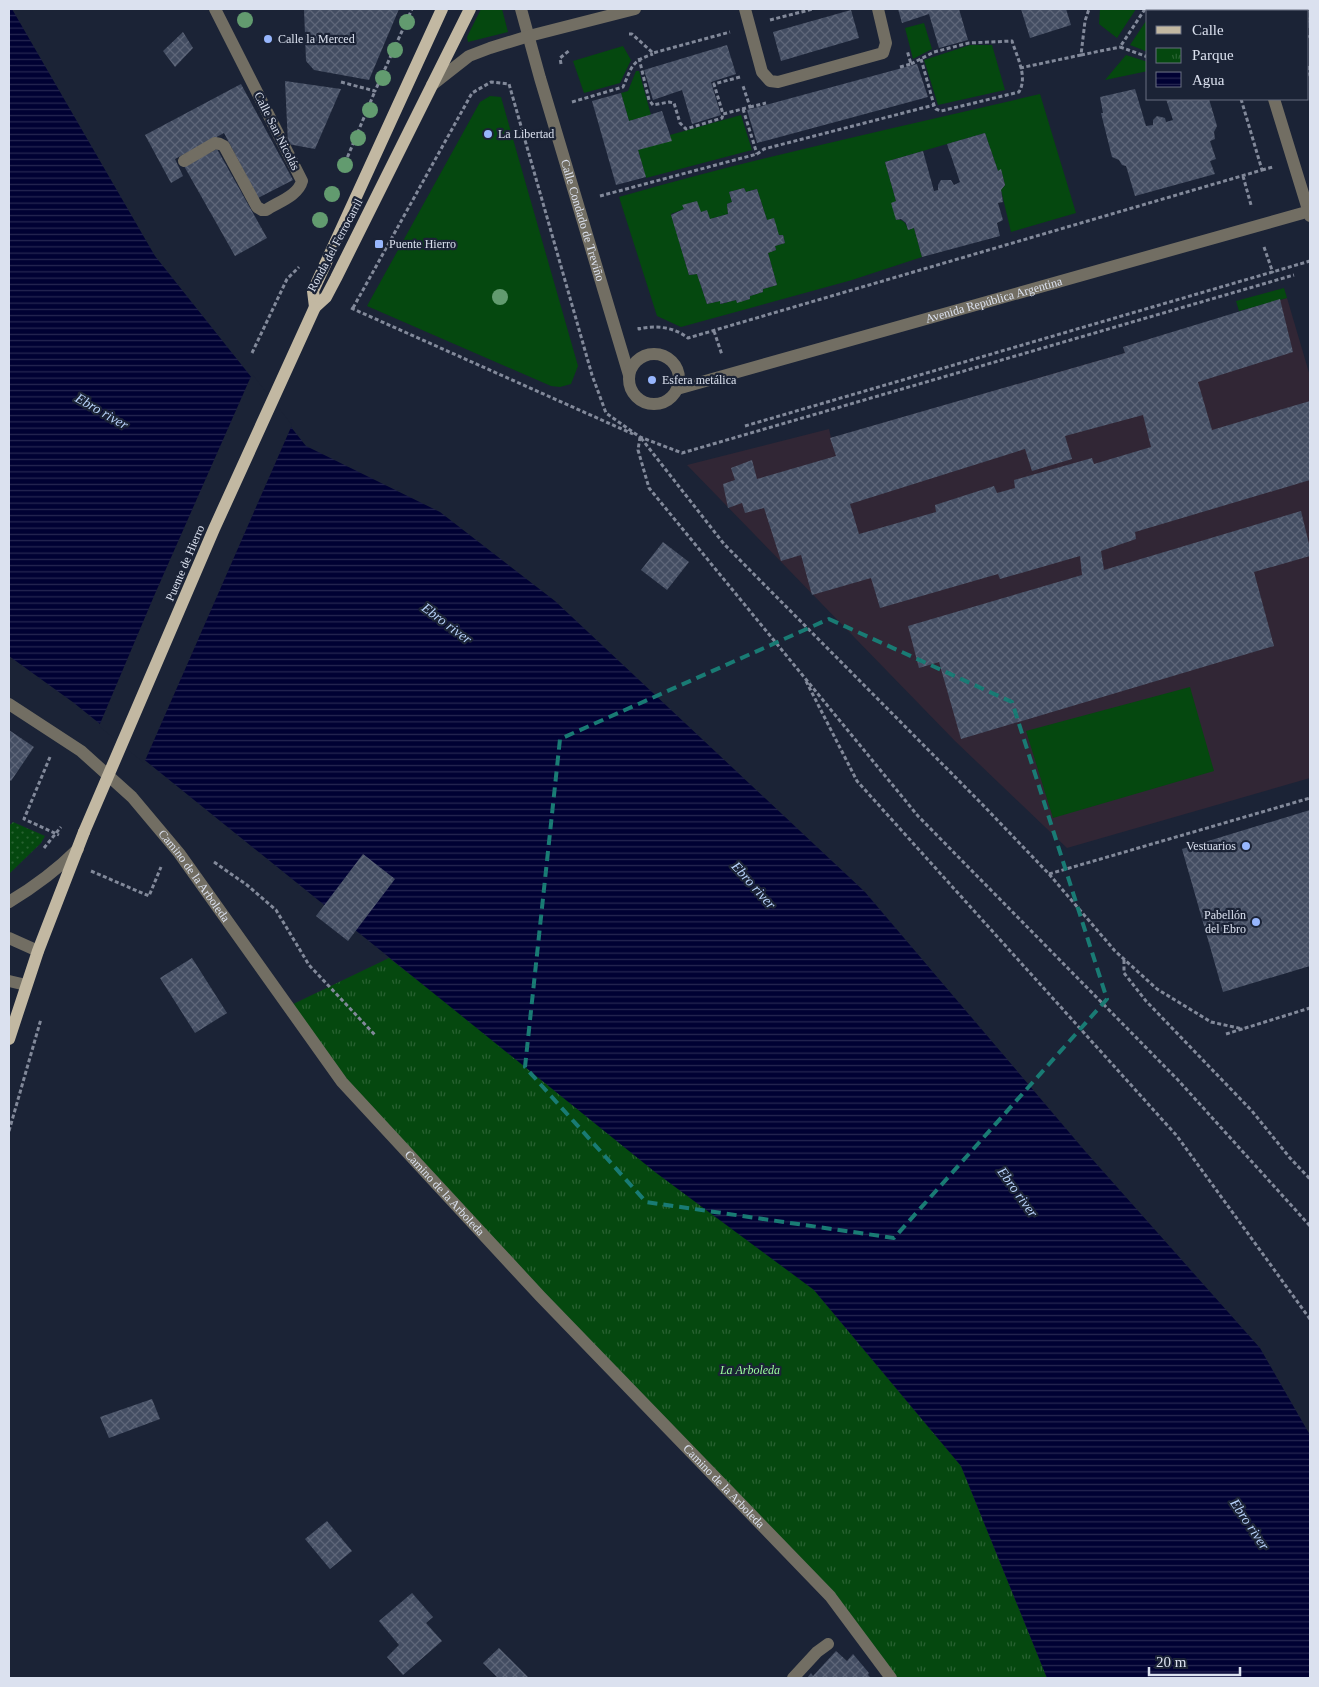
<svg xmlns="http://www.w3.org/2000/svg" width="1319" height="1687" viewBox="0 0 1319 1687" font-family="'Times New Roman',serif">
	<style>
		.education { fill: #312635 }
		.grass { fill: url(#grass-dots) }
		.park { fill: url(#park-tufts) }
		.garden { fill: #05480f; fill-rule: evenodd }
		.water { fill: url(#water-rules) }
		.pier { fill: #1b2336 }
		.building { fill: url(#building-cross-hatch); fill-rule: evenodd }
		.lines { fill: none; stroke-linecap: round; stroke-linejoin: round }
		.path { stroke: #82899a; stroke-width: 3; stroke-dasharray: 4 2.5; stroke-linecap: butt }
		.minor { stroke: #726e63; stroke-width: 12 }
		.major { stroke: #c2b8a2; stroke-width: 12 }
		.major-bridge { stroke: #c2b8a2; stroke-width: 12 }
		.tree { fill: #629b6f }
		.marked { fill: none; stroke: #197b74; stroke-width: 4; stroke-dasharray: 10 6; stroke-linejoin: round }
		.poi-dot { fill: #97b6fd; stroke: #1b2336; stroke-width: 2 }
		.labels { text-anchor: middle; stroke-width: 4.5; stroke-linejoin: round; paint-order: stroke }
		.poi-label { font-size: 12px; fill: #dbe1ef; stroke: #1b2336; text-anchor: start }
		.street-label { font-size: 12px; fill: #dbe1ef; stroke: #1b2336 }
		.park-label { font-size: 12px; font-style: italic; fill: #9cfd9e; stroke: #1b2336 }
		.water-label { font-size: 14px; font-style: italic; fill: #b8d3fb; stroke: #1b2336 }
	</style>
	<defs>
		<pattern id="grass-dots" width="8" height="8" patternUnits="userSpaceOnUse" patternTransform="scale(1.25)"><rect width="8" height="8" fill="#05480f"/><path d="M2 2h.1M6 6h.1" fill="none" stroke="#296232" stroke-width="1.8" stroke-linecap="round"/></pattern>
		<pattern id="park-tufts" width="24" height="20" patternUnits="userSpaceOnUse" patternTransform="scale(1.25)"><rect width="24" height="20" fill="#05480f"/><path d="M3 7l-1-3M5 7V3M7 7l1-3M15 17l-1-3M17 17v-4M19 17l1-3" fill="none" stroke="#296232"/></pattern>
		<pattern id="water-rules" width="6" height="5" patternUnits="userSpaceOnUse" patternTransform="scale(1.25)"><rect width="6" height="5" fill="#000133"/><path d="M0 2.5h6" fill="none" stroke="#252651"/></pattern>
		<pattern id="building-cross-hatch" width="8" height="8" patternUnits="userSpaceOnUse" patternTransform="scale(1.25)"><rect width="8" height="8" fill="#434d62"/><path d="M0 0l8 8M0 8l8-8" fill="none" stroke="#5e6679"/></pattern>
	</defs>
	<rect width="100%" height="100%" fill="#1b2336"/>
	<path class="education" d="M1287,298L1310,376V778L1067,848L955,741L687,465L829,429L831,438L1125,353L1123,347Z"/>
	<path class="grass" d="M13,822L45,836L41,843L9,874V826Z"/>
	<path class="park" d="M389,958L814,1290L961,1466L1047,1678H891L830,1596L342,1082L287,1007Z"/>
	<path class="garden" d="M481,9H502L508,32L468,42L467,37Z
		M1100,9H1136L1117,38L1099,24Z
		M1154,9H1202L1203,11H1152Z
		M1148,18V52L1130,45Z
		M924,23L932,49L913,59L905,28Z
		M970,45H992L1005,90L938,105L924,60Z
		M623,46L631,60L620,83L584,93L573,61Z
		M1126,55L1148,62V71L1105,80Z
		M636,71H639L651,115L629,121L621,93L628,91Z
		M1040,94L1076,213L1011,232L1001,190L1005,185L1001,170L998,171L985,133L885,162L896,201V219C904,220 906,223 908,230L914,228L922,257L852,280L681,327L657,316L619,197C758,157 899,127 1040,94ZM744,188L746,192L757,189L767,220L779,235H783L785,243L775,246L776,250L768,253L777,285L763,289V292L750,296V299L737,302L736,300L721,304L720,301L707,304L697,274L689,275L671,214L684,209L683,205L701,212L707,211L710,219L728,214L727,204L732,202L729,192Z
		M490,96L501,97L578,366L571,384L560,387L551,386L367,306L480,102Z
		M741,115L752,150L646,178L638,150L670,135Z
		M1284,288L1287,298L1239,311L1236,301Z
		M1190,687L1214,771L1053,818L1026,731Z"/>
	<path class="water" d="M9,9H12L155,256L306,446L440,512L555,601L865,892L1085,1151L1260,1348L1310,1435V1678H1047L961,1466L814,1290L655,1172L74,703L9,656Z"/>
	<path class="pier" d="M252,374L292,425L144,763L99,726L154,596Z"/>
	<path class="building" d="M304,9H399L369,80L314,70L306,61Z
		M898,9H959L968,40L939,48L929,14L902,23Z
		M1021,9H1066L1071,25L1030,38Z
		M1283,9H1310V27L1308,28V11H1284Z
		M851,10L859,38L781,61L773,32Z
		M183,32L193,48L175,67L163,51Z
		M727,45L736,74L711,82L721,115L692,124L682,90L653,100L644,70Z
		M917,64L928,97L757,143L747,110Z
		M285,81L341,89L315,149L288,144Z
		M241,84L293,180L258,198L224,133L175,159L183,176L171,183L145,135Z
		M1135,89L1146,126L1153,125V120L1157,116L1165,118L1166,122L1173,120L1166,99H1209L1217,126L1214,132L1215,139L1210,141L1216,159L1210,161L1215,174L1135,196L1126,166L1122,165L1119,160L1112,157L1101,113H1103L1100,97Z
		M621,93L629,121L662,111L672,141L638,150L646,177L616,185L592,101Z
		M985,133L998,171L1001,169L1005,185L1001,190L1003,202L998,203L1003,220L997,223L1000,236L922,257L914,228L908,230L906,223L901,219L896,220L891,203L896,201L885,162L923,151L934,191L938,190V185L941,180H951L954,185L960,182L947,144Z
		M217,149L267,238L235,256L184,166Z
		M744,188L746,192L757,189L767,220L774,218L779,235H783L785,243L775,246L776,250L768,253L777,285L763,289V292L750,296V299L737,303L736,300L720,304V301L707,304L697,274L689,275L671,215L684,209L682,205L697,201L701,212L707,210L710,219L728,214L727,204L732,202L729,192Z
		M1280,299L1293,352L1198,382L1212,430L1310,401V480L1135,532L1136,539L1101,551L1104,570L1301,511L1310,548V556L1254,572L1274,646L961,739L939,662L919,668L908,626L1082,575L1080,556L1000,579L998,574L880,608L871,578L812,595L801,555L781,561L764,508L745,513L742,503L728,508L723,484L735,480L731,468L752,460L757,479L836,456L830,438L1125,353L1123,347ZM1143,415L1151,447L1094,464L1092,458L1014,480L1015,488L997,493L994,486L935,505L936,512L859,534L850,504L1025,449L1032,471L1072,459L1065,436Z
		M663,542L689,562L667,590L641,570Z
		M9,730L34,747L11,781L9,779Z
		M1310,810V966L1223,992L1182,849Z
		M363,854L395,879L348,941L316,916Z
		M192,958L227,1013L195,1033L160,978Z
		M152,1399L160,1419L109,1438L100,1417Z
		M327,1521L352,1551L330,1569L305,1539Z
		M412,1593L433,1617L426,1623L442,1641L403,1675L387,1657L399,1645L379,1621Z
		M499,1648L529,1678H498L483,1663Z
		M836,1651L847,1661L853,1654L869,1673L868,1675L871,1678H807L811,1673L813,1676Z"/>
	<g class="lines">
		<path class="path" d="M1145,9L1120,47L1148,57
			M1215,9V11
			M1275,9L1276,11
			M770,20L813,9
			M629,34H632L653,53L730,32
			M1308,37L1310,36
			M1081,55L1120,47
			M639,58L649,100L653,105L669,102L674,103L680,123L686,129L722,118L723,114
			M561,64L560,58L570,50
			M911,64L934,52L969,43L1012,41C1017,57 1028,77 1019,92L941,111L936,109L934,105L921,59
			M1308,66L1310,76
			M900,67L911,64L907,50
			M1020,68L1081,55L1085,21L1089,9
			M740,77L714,84L723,114L750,107L743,86
			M341,82L375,91L412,9
			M572,102L623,87C632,67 631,61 653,54
			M750,107L766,103
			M743,109L757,154
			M345,163L375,91
			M1262,170L1273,167
			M1243,176L1251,205
			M600,196L757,154L764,149L934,105
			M1264,247L1273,273
			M351,308L633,434
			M353,308L472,93L491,82L509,84L592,375L606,413L640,437L682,453L1294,275
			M639,327V329C656,325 674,327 688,338L1262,170L1241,99
			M714,331L722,355
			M252,353L287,279L299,267
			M745,426L1310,261
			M640,437L638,450L649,488L918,816L1178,1080L1310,1226
			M641,438L724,544L980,802L1049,874L1115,951L1157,989L1211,1022L1243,1029
			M806,681L857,781L1177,1136L1310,1319
			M50,757L24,819L59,835
			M44,848L61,827
			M214,862L247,885L276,910L309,965L375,1035
			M91,871L149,896L161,867
			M1049,874L1310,798
			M1124,960V973L1146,1001L1252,1111L1290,1158L1310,1179
			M1226,1034L1310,1008
			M9,1131L41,1019"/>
		<g class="minor">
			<path id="s1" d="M521,9L540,78L629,375"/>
			<path d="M745,9L762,72L770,81L778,82L883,53L886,43L878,9"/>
			<path d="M1247,9V11"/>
			<path d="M432,85L469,56L490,48L529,36L635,9"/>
			<path d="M1274,99L1310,216"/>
			<path d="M184,161L215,143L220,144L224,146L257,207L262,210H266C278,202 298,196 302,181L215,9"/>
			<circle cx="654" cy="379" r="25"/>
			<path id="s2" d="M677,389L1310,211"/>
			<path id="s3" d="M9,704L81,751L132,797L179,853L342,1082L540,1296L830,1596L891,1678"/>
			<path d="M9,902C34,887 57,870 78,849"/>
			<path d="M9,938L38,951"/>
			<path d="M9,981L26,985"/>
			<path d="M793,1678L817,1652L828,1644"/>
		</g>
		<path class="major" d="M315,307L326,297L336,278L470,9
			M315,307L313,291L442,9
			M9,1039L38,951L84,832"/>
		<path class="major-bridge" d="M84,832L214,529L315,307"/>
	</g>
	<g class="tree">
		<circle cx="245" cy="20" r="8"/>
		<circle cx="407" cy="22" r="8"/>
		<circle cx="395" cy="50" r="8"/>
		<circle cx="383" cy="78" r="8"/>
		<circle cx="370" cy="110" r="8"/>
		<circle cx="358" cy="138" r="8"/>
		<circle cx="345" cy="165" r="8"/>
		<circle cx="332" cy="194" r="8"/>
		<circle cx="320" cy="220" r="8"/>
		<circle cx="500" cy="297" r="8"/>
	</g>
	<path class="marked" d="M829,619L1012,702L1107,999L894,1238L646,1202L525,1067L560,739Z"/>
	<g class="poi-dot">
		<circle cx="268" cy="39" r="5"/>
		<circle cx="488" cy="134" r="5"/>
		<rect x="374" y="239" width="10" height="10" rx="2.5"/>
		<circle cx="652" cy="380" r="5"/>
		<circle cx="1246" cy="846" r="5"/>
		<circle cx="1256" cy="922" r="5"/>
	</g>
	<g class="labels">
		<g class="poi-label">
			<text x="278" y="43">Calle la Merced</text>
			<text x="498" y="138">La Libertad</text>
			<text x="389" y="248">Puente Hierro</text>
			<text x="662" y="384">Esfera metálica</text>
			<text x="1236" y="850" text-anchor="end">Vestuarios</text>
			<text x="1246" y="919" text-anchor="end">Pabellón<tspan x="1246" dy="14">del Ebro</tspan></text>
		</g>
		<g class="street-label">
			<text transform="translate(277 131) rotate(63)" y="4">Calle San Nicolás</text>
			<text dy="4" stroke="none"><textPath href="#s1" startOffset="220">Calle Condado de Treviño</textPath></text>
			<text transform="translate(335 245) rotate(-62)" y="4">Ronda del Ferrocarril</text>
			<text dy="4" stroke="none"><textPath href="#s2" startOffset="329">Avenida República Argentina</textPath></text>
			<text transform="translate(185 563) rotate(-67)" y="4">Puente de Hierro</text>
			<text dy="4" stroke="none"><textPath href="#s3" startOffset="255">Camino de la Arboleda</textPath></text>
			<text dy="4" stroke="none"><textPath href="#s3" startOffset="660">Camino de la Arboleda</textPath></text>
			<text dy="4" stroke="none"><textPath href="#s3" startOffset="1065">Camino de la Arboleda</textPath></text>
		</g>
		<g class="park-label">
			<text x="750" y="1374">La Arboleda</text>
		</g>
		<g class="water-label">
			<text transform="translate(102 411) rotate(30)" y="5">Ebro river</text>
			<text transform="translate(447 623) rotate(37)" y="5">Ebro river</text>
			<text transform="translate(754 885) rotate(48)" y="5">Ebro river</text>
			<text transform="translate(1018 1192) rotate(54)" y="5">Ebro river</text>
			<text transform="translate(1250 1524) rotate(56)" y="5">Ebro river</text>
		</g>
	</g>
	<rect width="1319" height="1687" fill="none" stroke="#dbe1ef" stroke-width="20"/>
	<rect x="1146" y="10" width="162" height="90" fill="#1b2336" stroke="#686f80"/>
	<rect x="1156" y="26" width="25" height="8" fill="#c2b8a2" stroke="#686f80"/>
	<text x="1192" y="35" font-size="15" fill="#dbe1ef">Calle</text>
	<rect x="1156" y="48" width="25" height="15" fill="url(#park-tufts)" stroke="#686f80"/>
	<text x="1192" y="60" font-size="15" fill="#dbe1ef">Parque</text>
	<rect x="1156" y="72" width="25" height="15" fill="url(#water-rules)" stroke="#686f80"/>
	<text x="1192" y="85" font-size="15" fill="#dbe1ef">Agua</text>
	<path d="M1149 1667v8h91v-8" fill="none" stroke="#dbe1ef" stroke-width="2.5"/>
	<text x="1156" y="1667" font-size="15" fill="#dbe1ef" stroke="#1b2336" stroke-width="4" paint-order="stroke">20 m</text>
</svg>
